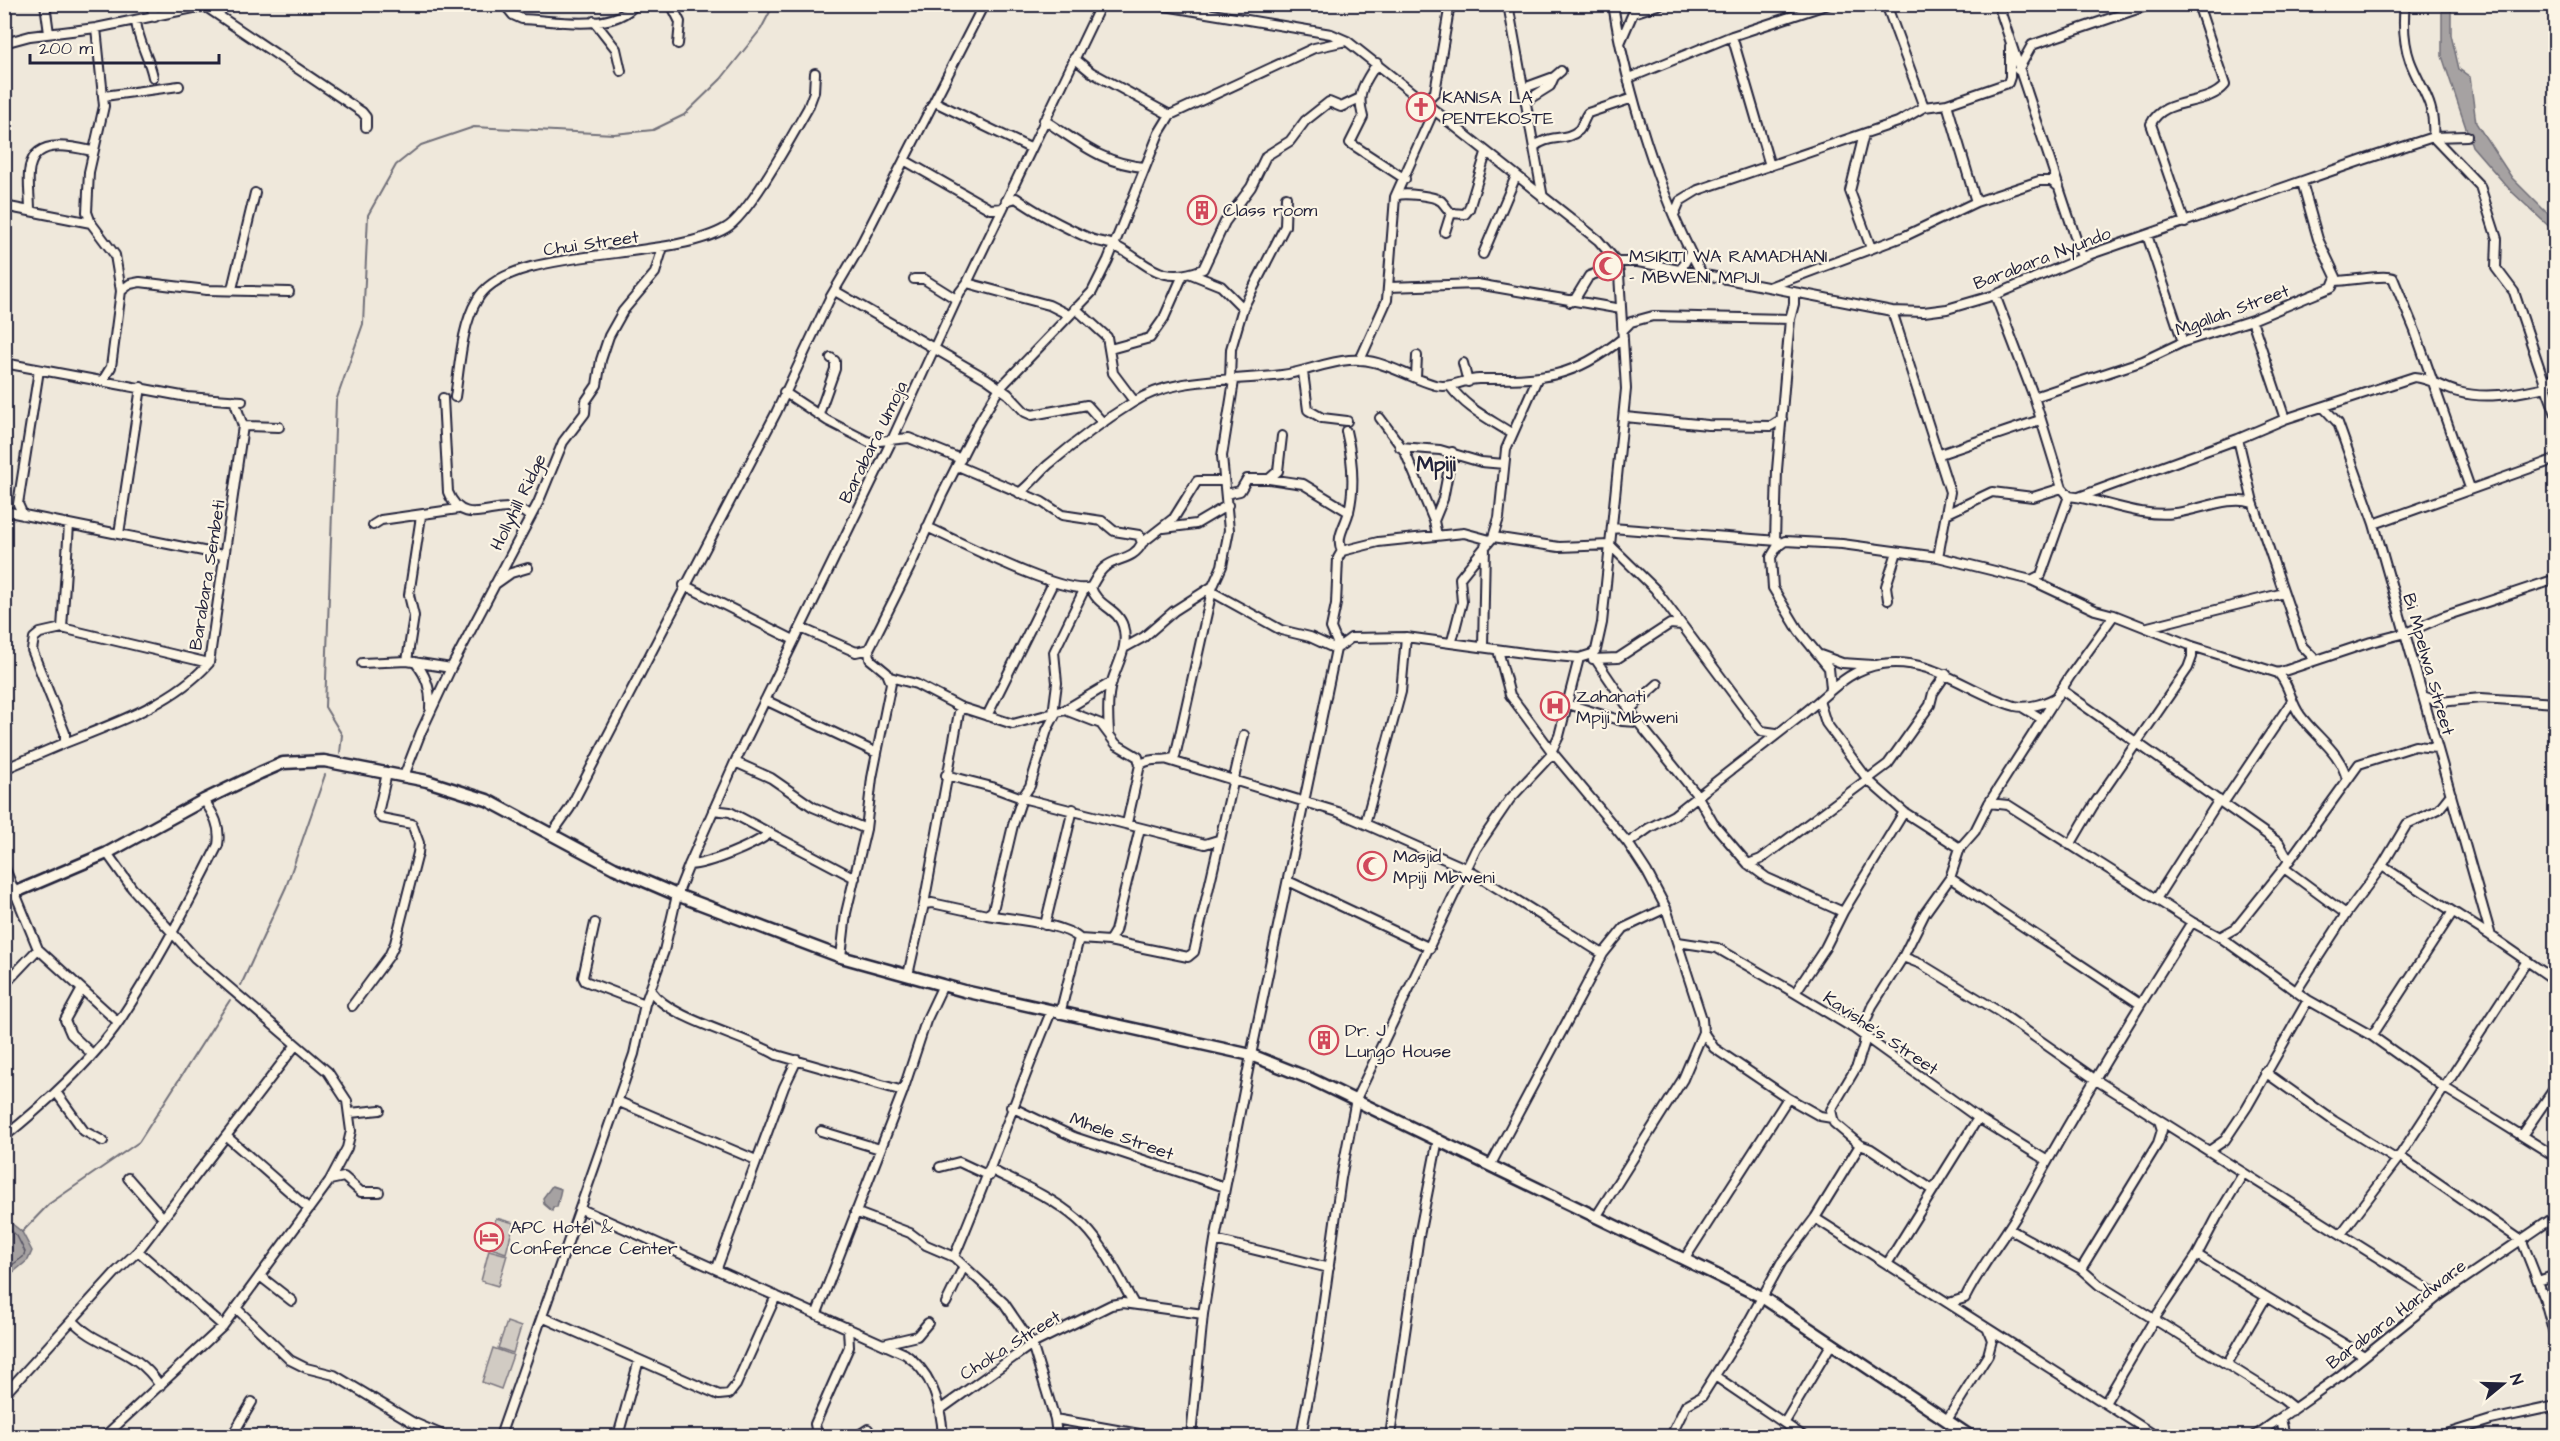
<svg xmlns="http://www.w3.org/2000/svg" width="2560" height="1441" viewBox="0 0 2560 1441" font-family="'Architects Daughter',sans-serif">
	<style>
		.green { fill: #d1cbc3; stroke: #7a767f; stroke-width: 1.5 }
		.water { fill: #a6a2a2; stroke: #716f79; stroke-width: 1.5 }
		.lines { fill: none; stroke-linecap: round; stroke-linejoin: round }
		.shore { stroke: #575564; stroke-width: 1.5 }
		.stream { stroke: #716f79; stroke-width: 2 }
		.street-casing { stroke: #22223b; stroke-width: 12 }
		.secondary-casing { stroke: #22223b; stroke-width: 15 }
		.street { stroke: #fcf5e5; stroke-width: 8 }
		.secondary { stroke: #fcf5e5; stroke-width: 10 }
		.labels { text-anchor: middle; stroke-width: 4.5; stroke-linejoin: round; paint-order: stroke }
		.poi-label { font-size: 18px; fill: #22223b; stroke: #fcf5e5; text-anchor: start }
		.street-label { font-size: 18px; fill: #22223b; stroke: #fcf5e5 }
		.quarter-label { font-size: 21px; font-weight: bold; fill: #22223b; stroke: #fcf5e5 }
	</style>
	<rect width="100%" height="100%" fill="#efe8db"/>
	<filter id="ink" filterUnits="userSpaceOnUse"><feTurbulence type="fractalNoise" baseFrequency=".0167" numOctaves="2"/><feDisplacementMap in="SourceGraphic" scale="12" xChannelSelector="R" yChannelSelector="G"/><feConvolveMatrix kernelMatrix="1 2 1 2 8 2 1 2 1" color-interpolation-filters="sRGB"/></filter>
	<g filter="url(#ink)">
		<path class="green" d="M496,1218L514,1223L506,1253L488,1247Z
			M489,1250L507,1255L498,1286L481,1281Z
			M507,1322L521,1327L513,1353L498,1348Z
			M493,1348L513,1355L501,1389L482,1382Z"/>
		<path class="water" d="M2442,5H2451V35L2459,69L2470,77L2476,123L2512,178L2555,221V232L2511,191L2472,146L2442,56Z
			M552,1186L561,1189L557,1207H553L552,1211L544,1204L543,1198Z
			M5,1218L22,1232L32,1251L28,1260L5,1279Z"/>
		<g class="lines">
			<path class="shore" d="M4,1224L17,1236L25,1252L23,1257L4,1271"/>
			<path class="stream" d="M340,753L342,735L325,707L336,401L363,324L368,215L396,165L421,145L474,127L614,134L653,130L684,115L721,79L761,29L774,4
				M241,985L286,887L325,775
				M22,1232L49,1204L139,1142L230,1000"/>
			<g class="street-casing">
				<path id="street" d="M45,4L49,33
					M150,4L155,17
					M504,4L513,15L522,19C555,20 611,33 636,4
					M671,4L680,22L678,44
					M1153,4L1331,34L1347,41L1598,240L1617,262L1619,274L1626,389L1602,623L1596,650L1592,654L1579,658L1532,654L1406,637L1351,638L1336,649L1251,1055L1215,1240L1203,1314L1191,1436
					M1508,4L1543,198
					M1613,4C1626,90 1660,198 1702,274
					M1886,4L1924,107
					M1998,4L2082,257
					M206,7L362,112L366,117V127
					M136,21C138,42 149,57 153,77
					M594,21L616,49L621,71
					M96,28L104,106L89,172L87,212L91,223L115,255L121,291L111,367L103,380
					M1732,36L1770,166
					M4,43L30,36L96,28L213,4
					M1620,43L1633,13L1661,4
					M1074,58L1091,72L1170,115
					M1377,63C1364,84 1356,92 1363,117L1350,143L1405,179
					M2018,70L2032,45L2152,4
					M1629,78L1732,36L1829,4
					M1524,88L1554,77L1561,71
					M104,96L179,86
					M1526,101L1550,86L1554,77
					M935,102L1030,148
					M1425,102L1435,92L1450,4
					M1947,104L1976,202
					M1044,120C1079,142 1102,164 1145,167
					M1864,134L1850,191L1871,248
					M1534,147C1548,134 1566,142 1579,130C1583,125 1584,118 1588,113L1633,98
					M904,160L990,209L1003,208
					M1396,196C1403,192 1434,196 1441,201C1445,205 1448,210 1451,213
					M1006,201L1016,198C1040,215 1064,227 1091,239C1098,242 1106,242 1113,245C1148,261 1157,287 1203,269L1225,222L1251,187L1266,156L1290,141L1305,121L1329,102L1341,107L1358,99
					M4,206L91,223
					M30,211C30,198 28,186 29,173C32,137 69,146 92,151
					M1674,215L1680,201L1698,190L1898,122L1924,107L1947,104L2008,83L2010,77V46
					M2185,223L2151,124C2164,96 2206,108 2225,85L2198,4
					M1445,232L1451,213L1465,214L1469,209L1486,153
					M2147,235L2183,342
					M1483,254L1516,176
					M1617,262H1638L1892,311L1924,312L1947,309L1995,295L2091,254L2363,160L2433,137L2467,136
					M1680,271L1690,253
					M1191,274L1221,286L1243,308L1231,349L1230,381
					M914,279H924L956,299
					M2336,281C2349,281 2384,274 2393,278L2415,331L2470,488
					M967,283L1049,305L1069,315
					M1389,287L1477,284L1621,309
					M1769,287L1905,236L1976,202L2039,181H2051L2059,187
					M232,289L255,193
					M121,291L130,284L140,282L207,290L289,292
					M835,291L987,379L1008,394L1025,412L1032,415L1087,405L1103,423
					M1995,295L2034,397L2062,488L2069,496L2041,575L2031,580
					M1570,302L1575,299L1589,276L1617,266
					M1075,308L1107,337L1113,373L1134,401
					M1243,308L1285,226L1286,197
					M1892,311L1950,492L1938,557
					M2252,320L2285,419
					M1622,331L1631,322L1653,316L1790,319
					M1110,349L1150,338L1164,318L1183,275
					M1360,360L1387,300L1395,197L1434,110
					M4,363L187,397L242,401
					M1463,363L1468,382
					M1303,372L1308,410L1322,418L1347,421
					M2556,376L2547,382L2546,387L2556,414
					M1416,377L1417,356
					M1450,386C1467,409 1488,418 1511,433
					M784,392L828,421L869,442L909,438L961,459
					M455,397C460,366 461,327 477,300C508,244 667,263 726,228C749,215 793,134 808,108L814,92L815,73
					M2034,397L2143,361L2183,342L2252,320L2332,287L2336,277L2318,239L2302,182
					M443,398L448,492C466,536 502,491 529,516
					M2324,408L2338,423L2374,524L2491,936
					M819,414L835,369V361L831,358
					M1625,417L1708,425L1771,426L1782,419
					M1380,418L1405,452L1434,521L1437,535
					M243,426L279,427
					M1400,447L1440,450L1481,462L1504,464
					M1940,454L2040,420
					M958,466L1042,502L1062,515L1102,521L1114,531L1139,535L1142,543C1134,560 1117,557 1105,567C1099,571 1095,581 1091,587C1096,606 1118,608 1123,626C1130,649 1114,668 1110,689C1107,703 1108,718 1109,732
					M1269,479L1303,484L1349,512
					M1019,493C1030,485 1038,474 1048,465C1074,443 1103,421 1132,403C1175,375 1233,382 1282,375C1305,372 1326,362 1349,360C1380,357 1406,377 1435,385C1451,389 1464,379 1479,379C1543,379 1571,380 1623,338
					M1226,494L1240,491L1247,479H1269L1278,471L1282,436
					M2069,496C2104,500 2140,518 2175,513C2200,510 2230,495 2253,503
					M2079,497L2238,439
					M4,511L223,555
					M1948,513L1992,492L2033,497L2062,488
					M23,515L18,504L39,370
					M1434,521L1443,499L1452,452
					M2374,524L2556,459
					M373,525L381,520L458,509
					M927,527C956,540 1065,597 1091,587
					M1164,528L1196,524L1228,505
					M1612,528L1778,541
					M119,534L141,387
					M1493,537L1559,547L1610,545L1655,589L1682,625
					M1775,541L1777,470L1790,319L1794,304V292
					M1142,543L1174,518L1197,481H1223
					M1342,551C1335,537 1346,525 1349,511C1355,486 1352,456 1346,431
					M494,585L511,573L528,568
					M684,585L794,640
					M1212,592L1281,630L1310,637L1336,649
					M1888,600L1886,586L1897,552
					M2148,627L2284,593
					M62,628L69,525
					M801,628L856,652L869,649
					M1452,641L1462,602L1460,578L1493,537L1499,518L1506,449L1537,379
					M1339,647L1331,628L1336,604L1338,558L1342,551L1378,542L1464,533L1490,540
					M1483,647L1485,546
					M1124,648L1144,637L1174,611L1213,586L1222,566L1229,530L1222,456L1234,381
					M1498,650L1510,695L1553,753L1628,843L1647,872L1666,908L1702,1019L1703,1032L1683,1079L1596,1217
					M1592,654L1638,722L1697,795L1713,823L1748,864L1767,878L1843,912
					M1820,655L1842,663L1873,665
					M1593,659L1618,658L1670,624L1682,625L1758,727L1762,731L1776,733
					M2316,660L2302,646L2253,502L2238,439L2285,419L2414,377C2431,378 2442,388 2458,392C2488,400 2516,393 2546,387L2514,292L2496,268L2497,239L2480,186L2433,137C2436,103 2421,90 2410,61C2404,44 2403,22 2405,4
					M407,661L414,616L409,595L421,516
					M415,662C427,676 431,690 430,708
					M362,663L407,661L451,668
					M2278,673C2290,685 2290,702 2300,715C2316,737 2341,752 2347,780
					M890,677L916,684L960,707L1013,724L1065,710L1112,682
					M1831,688L1829,668L1799,631L1773,588L1771,557L1777,547L1785,541L1842,544L1938,557L2031,580L2095,610L2114,615L2192,646L2278,673L2371,642L2406,633L2442,617L2556,579
					M2062,690L2279,843L2289,861
					M2423,696L2440,702L2481,698L2556,703
					M765,700L877,753
					M1819,701L1826,723L1869,781L1904,812L1960,848
					M1568,704L1622,721L1638,722
					M2022,707L2042,719L2045,716
					M1065,710L1101,724L1116,744L1138,757L1140,765L1127,823
					M1629,710L1658,684
					M1053,714L1057,683L1054,652L1084,590
					M987,716L1053,583
					M65,743C113,724 174,703 209,663L243,426L234,400
					M1551,752L1559,736L1579,658
					M1168,760L1338,812L1424,850L1465,868L1603,954
					M735,762L771,778L813,807L866,829
					M1140,765C1151,756 1163,763 1175,757L1213,586
					M4,769L65,743V733L32,650L34,638L40,633L62,628L209,663
					M946,775L992,787L1022,798L1205,844L1218,840
					M404,776L421,732L451,668L538,503L563,442L585,413L586,401L597,385L601,360L609,336L623,311L655,273L663,247
					M2224,802L2292,701
					M1989,803L2070,676L2114,615
					M713,810L730,812L855,878
					M1365,824L1401,692L1406,637
					M551,835L570,808L776,413L830,298L857,252L984,4
					M1628,843L1649,828L1674,815C1716,781 1760,748 1803,714C1829,694 1847,669 1882,664C1932,656 1970,694 2015,706C2028,709 2048,703 2058,696
					M2070,845L2093,806L2188,668L2192,657V646
					M1748,864L1761,859L1888,764L1930,705L1933,693L1946,674
					M689,865C709,864 752,846 769,834
					M4,866L38,949L118,1022
					M2382,866L2407,824L2439,809L2451,794
					M2284,868L2346,914
					M1950,878L2140,1004
					M1288,881L1430,948
					M2156,899L2219,800
					M924,904L960,707
					M987,915C1010,919 1064,923 1080,939
					M595,923L583,977L585,981L645,1004
					M1045,925L1073,809
					M2220,937L2236,928L2284,868L2359,764L2415,746L2437,748
					M1109,941L1188,957L1194,952L1244,735
					M1678,942L1717,948L1795,993L1853,1028L1978,1118L2046,1160
					M841,957L846,913L866,829L872,778L891,683L887,673L870,659L869,649L909,569L942,495L977,426L999,389L1092,292L1108,260L1159,133L1170,115L1314,48L1346,41
					M1903,957L1921,964L1998,1011L2096,1080L2439,1296
					M908,975L924,904L932,903L987,915L993,910L1013,825L1022,798L1030,786L1047,730L1056,713
					M4,985L38,949
					M82,989L65,1020L71,1034L91,1053
					M2297,990L2346,914L2382,866L2491,936L2556,981
					M651,991C671,1020 743,1035 777,1055L903,1091
					M1795,993L1825,948L1843,912L1904,812
					M352,1006L389,956L395,943L418,853L419,843L412,824L381,818L378,813L387,773
					M1060,1014L1078,942L1080,939L1109,941L1115,931L1140,828
					M1703,1032L1714,1048L1788,1098L1820,1116L1832,1118
					M2372,1036L2452,913
					M2265,1072L2334,1121L2397,1160
					M56,1092L84,1131L103,1141
					M617,1101L756,1160
					M1011,1107L1074,1137L1225,1187
					M350,1113L380,1110
					M821,1131L880,1149
					M2523,1134L2556,1086
					M226,1136L308,1208
					M4,1137C43,1106 92,1061 120,1020C157,964 188,905 218,845C221,826 214,815 204,800
					M1860,1145L1871,1149L1933,1190
					M2209,1151L2225,1140L2247,1107L2308,1000
					M2399,1156L2522,1241L2544,1297L2556,1341
					M1490,1166L1603,954L1624,928L1666,908
					M940,1167L959,1162L989,1176
					M991,1170C1020,1184 1052,1197 1077,1219C1103,1241 1117,1275 1134,1304
					M128,1178L163,1218
					M330,1180L344,1177L361,1192H379
					M581,1209L905,1354C933,1373 941,1405 943,1436
					M855,1212L910,1233L926,1245L954,1257L1004,1303L1032,1344L1055,1419L1057,1436
					M1815,1218L2156,1436
					M2009,1229L2081,1269L2099,1285L2281,1398L2291,1406V1411
					M2341,1234L2397,1160L2527,961
					M1215,1240L1329,1268
					M138,1251L223,1326
					M2197,1255L2364,1356
					M954,1257C989,1176 1017,1093 1051,1012
					M1684,1260L1788,1098
					M1887,1264L1978,1118
					M717,1268L784,1087L797,1060
					M2081,1269L2158,1143L2162,1130L2159,1120
					M260,1276L292,1301
					M2538,1281L2556,1275
					M946,1303L964,1266
					M1949,1303L1965,1298C1981,1265 2005,1237 2023,1205C2076,1109 2133,1015 2192,922
					M236,1308L290,1360L306,1368L334,1375L412,1422L445,1436
					M817,1313L903,1091L926,1021L943,985
					M542,1317L719,1395L729,1394L736,1385L776,1296
					M72,1320C99,1349 135,1346 160,1386
					M883,1344L917,1336L928,1323
					M2227,1364L2266,1297
					M1715,1376L1803,1436
					M4,1395L115,1273L138,1251L295,1046
					M2105,1403L2155,1318L2197,1255L2217,1217L2243,1174
					M941,1409L1032,1344L1111,1305L1123,1303L1203,1314
					M1055,1419L1145,1435L1176,1436
					M2281,1419L2285,1436
					M1947,1420L1988,1355L1992,1340L1988,1330
					M1785,1422L1832,1343
					M105,1436L223,1326L330,1180L347,1148L351,1131L347,1101L328,1072L195,958L132,888L107,853
					M232,1436L252,1402
					M500,1436L634,1054L645,1004L664,951L677,895L689,865L735,762L892,440L960,292L967,283L1101,4
					M618,1436L639,1360
					M820,1436L817,1434L815,1424L849,1347L848,1328
					M857,1436L868,1429
					M1182,1436H1205
					M1301,1436L1317,1351L1341,1178L1356,1099L1476,849L1510,799L1553,753
					M1390,1436L1419,1236L1438,1139
					M1671,1436L1686,1405L1702,1396L1748,1323L1781,1263L1815,1218L1860,1145L1834,1123L1831,1110L1857,1066L1864,1044L1865,1023L1872,1006L1903,957L1925,913L1950,878L1960,848L1975,831L1989,803L2008,805L2192,922L2220,937L2308,1000L2372,1036L2445,1088L2556,1157
					M2255,1436L2337,1378L2439,1296L2556,1216
					M2440,1436L2491,1420L2556,1406"/>
			</g>
			<g class="secondary-casing">
				<path id="secondary" d="M4,897L107,853L204,800L260,773L283,763L324,761L427,781L487,800L614,868L677,895L841,957L964,991L1251,1055L1311,1079L1762,1297L1970,1436"/>
			</g>
			<use href="#street" class="street"/>
			<use href="#secondary" class="secondary"/>
		</g>
	</g>
	<defs>
		<g id="church-ring" transform="scale(1.5)"><circle r="9.5" fill="#fcf5e5" stroke="#d1495b" stroke-width="1.5"/><path d="M-1.2-6h2.4v3.5h3.3v2.4h-3.3V6h-2.4V-.1h-3.3v-2.4h3.3Z" fill="#d1495b"/></g>
		<g id="building-ring" transform="scale(1.5)"><circle r="9.5" fill="#fcf5e5" stroke="#d1495b" stroke-width="1.5"/><path d="M-4-6H4V6H1V3H-1V6H-4ZM-2.5-4.3h1.7v1.8h-1.7ZM.8-4.3h1.7v1.8H.8ZM-2.5-1h1.7V.8h-1.7ZM.8-1h1.7V.8H.8Z" fill="#d1495b"/></g>
		<g id="mosque-ring" transform="scale(1.5)"><circle r="9.5" fill="#fcf5e5" stroke="#d1495b" stroke-width="1.5"/><path d="M3.5-4.9A6 6 0 1 0 3.5 4.9A5 5 0 1 1 3.5-4.9Z" fill="#d1495b"/></g>
		<g id="hospital-ring" transform="scale(1.5)"><circle r="9.5" fill="#fcf5e5" stroke="#d1495b" stroke-width="1.5"/><path d="M-5-5h3v3.5h4V-5h3V5h-3V1.5h-4V5h-3Z" fill="#d1495b"/></g>
		<g id="hotel-ring" transform="scale(1.5)"><circle r="9.5" fill="#fcf5e5" stroke="#d1495b" stroke-width="1.5"/><path d="M-6-4.5h1.5V1H6V5H4.5V3h-9V5H-6ZM-4 0a1.8 1.8 0 1 1 3.6 0ZM.5 0V-2.5h3Q6-2.5 6 0Z" fill="#d1495b"/></g>
	</defs>
	<g fill-rule="evenodd">
		<use href="#church-ring" x="1421" y="107"/>
		<use href="#building-ring" x="1202" y="210"/>
		<use href="#mosque-ring" x="1608" y="266"/>
		<use href="#hospital-ring" x="1555" y="706"/>
		<use href="#mosque-ring" x="1372" y="866"/>
		<use href="#building-ring" x="1324" y="1040"/>
		<use href="#hotel-ring" x="489" y="1237"/>
	</g>
	<g class="labels">
		<g class="poi-label">
			<text x="1442" y="103">KANISA LA<tspan x="1442" dy="21">PENTEKOSTE</tspan></text>
			<text x="1223" y="216">Class room</text>
			<text x="1629" y="262">MSIKITI WA RAMADHANI<tspan x="1629" dy="21">- MBWENI MPIJI</tspan></text>
			<text x="1576" y="702">Zahanati<tspan x="1576" dy="21">Mpiji Mbweni</tspan></text>
			<text x="1393" y="862">Masjid<tspan x="1393" dy="21">Mpiji Mbweni</tspan></text>
			<text x="1345" y="1036">Dr. J<tspan x="1345" dy="21">Lungo House</tspan></text>
			<text x="510" y="1233">APC Hotel &amp;<tspan x="510" dy="21">Conference Center</tspan></text>
		</g>
		<g class="street-label">
			<text transform="translate(591 243) rotate(-8)" y="6">Chui Street</text>
			<text transform="translate(2042 258) rotate(-21)" y="6">Barabara Nyundo</text>
			<text transform="translate(2232 310) rotate(-20)" y="6">Mgallah Street</text>
			<text transform="translate(873 442) rotate(-64)" y="6">Barabara Umoja</text>
			<text transform="translate(518 502) rotate(-64)" y="6">Hollyhill Ridge</text>
			<text transform="translate(207 575) rotate(-81)" y="6">Barabara Sembeti</text>
			<text transform="translate(2429 664) rotate(74)" y="6">Bi Mpelwa Street</text>
			<text transform="translate(1881 1033) rotate(34)" y="6">Kavishe’s Street</text>
			<text transform="translate(1122 1136) rotate(20)" y="6">Mhele Street</text>
			<text transform="translate(2396 1314) rotate(-37)" y="6">Barabara Hardware</text>
			<text transform="translate(1010 1345) rotate(-32)" y="6">Choka Street</text>
		</g>
		<g class="quarter-label">
			<text x="1436" y="471">Mpiji</text>
		</g>
	</g>
	<rect width="2560" height="1441" fill="none" stroke="#fcf5e5" stroke-width="24"/>
	<rect x="12" y="12" width="2536" height="1417" fill="none" stroke="#22223b" stroke-width="2" filter="url(#ink)"/>
	<g transform="translate(2503 1384) rotate(71)" stroke="#fcf5e5" stroke-width="4.5" paint-order="stroke">
	<path d="M0-4.5L10 22L0 15L-10 22Z" fill="#22223b"/>
	<text y="-9" font-size="16" font-weight="bold" text-anchor="middle" fill="#22223b">N</text>
	</g>
	<path d="M30 54v9h189v-9" fill="none" stroke="#22223b" stroke-width="3"/>
	<text x="39" y="54" font-size="18" fill="#22223b" stroke="#fcf5e5" stroke-width="4.5" paint-order="stroke">200 m</text>
</svg>
